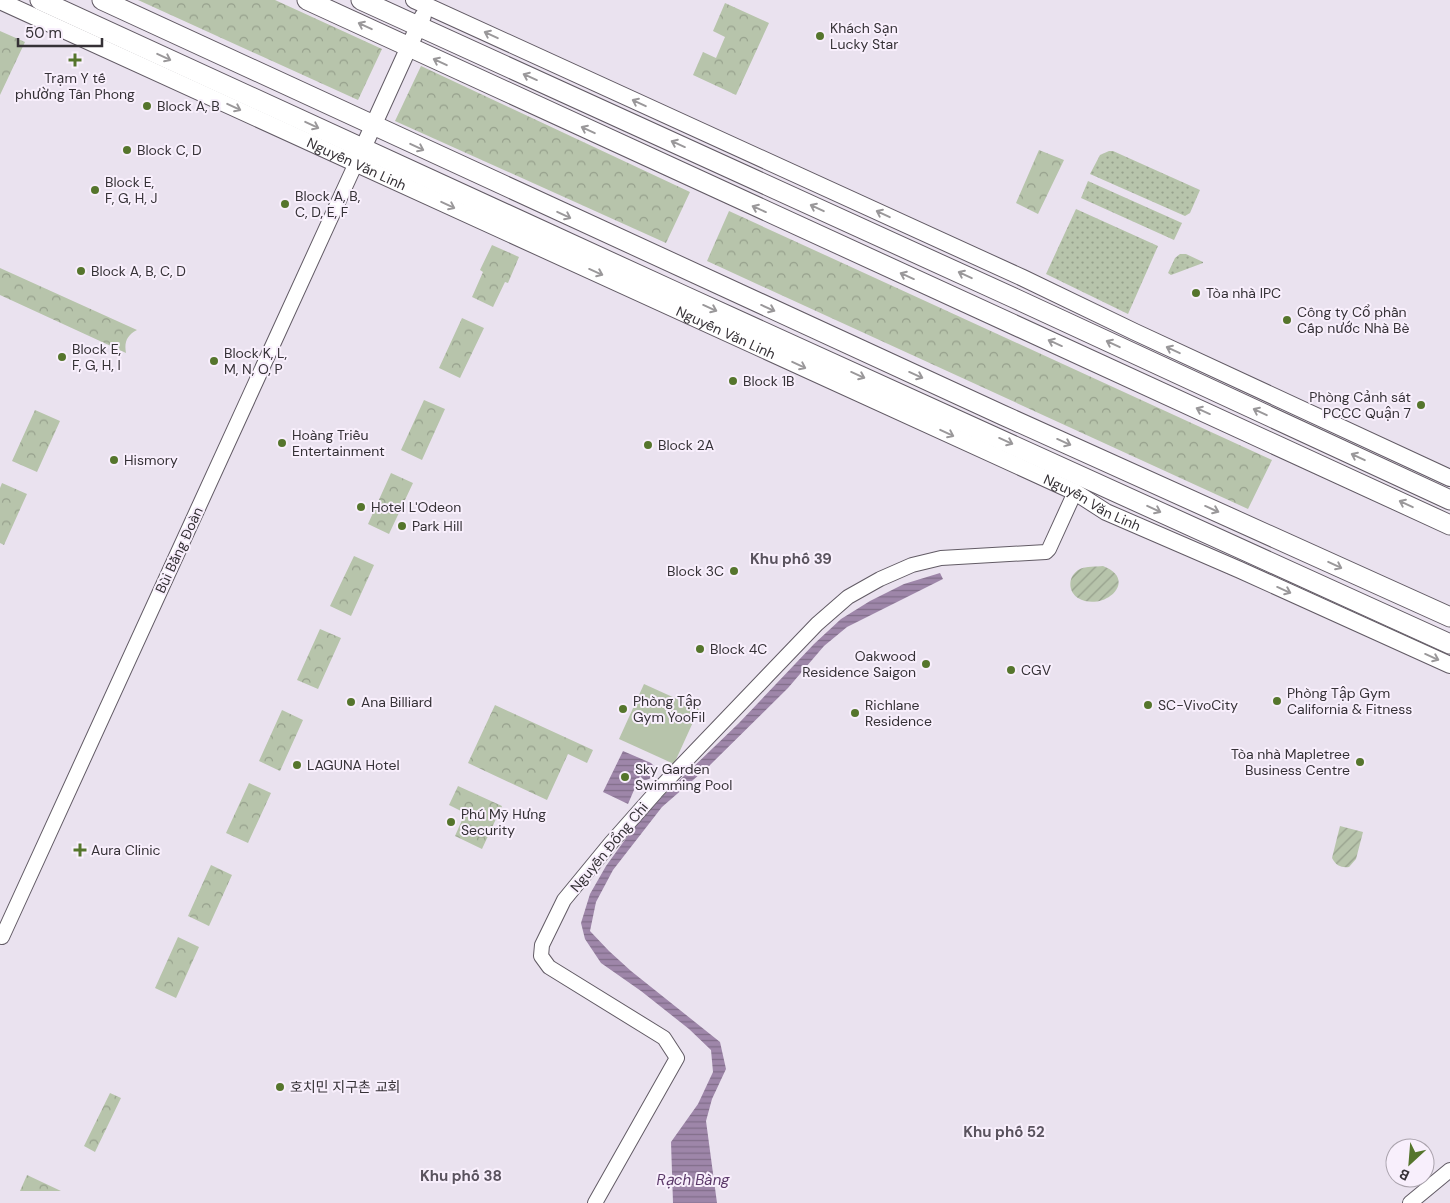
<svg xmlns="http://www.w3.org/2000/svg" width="1450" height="1203" viewBox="0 0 1450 1203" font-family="'DM Sans','Noto Sans KR',sans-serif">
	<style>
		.grass { fill: url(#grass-dots) }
		.park { fill: url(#park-crowns) }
		.garden { fill: url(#garden-furrows) }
		.pitch { fill: #b7c4ab }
		.water { fill: url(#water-rules) }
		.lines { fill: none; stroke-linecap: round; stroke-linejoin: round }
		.minor-casing { stroke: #625b65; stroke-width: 16 }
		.major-casing { stroke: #625b65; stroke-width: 18 }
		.highway-casing { stroke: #625b65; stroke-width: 21 }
		.minor { stroke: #fff; stroke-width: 14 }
		.major { stroke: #fff; stroke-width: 16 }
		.highway { stroke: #fff; stroke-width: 19 }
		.oneway { stroke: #9a989a }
		.poi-dot { fill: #55752c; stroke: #f8effc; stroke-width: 2 }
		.labels { text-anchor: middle; stroke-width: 4; stroke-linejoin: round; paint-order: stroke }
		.poi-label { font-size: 14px; fill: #353136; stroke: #f8effc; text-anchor: start }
		.street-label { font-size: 14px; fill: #353136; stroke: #f8effc }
		.neighbourhood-label { font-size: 15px; font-weight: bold; fill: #5a535e; stroke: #f8effc }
		.water-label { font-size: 15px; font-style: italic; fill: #5b3969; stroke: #f8effc }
	</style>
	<defs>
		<pattern id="grass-dots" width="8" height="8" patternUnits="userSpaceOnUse" patternTransform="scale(1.25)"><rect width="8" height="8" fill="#b7c4ab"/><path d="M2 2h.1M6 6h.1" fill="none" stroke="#96a08c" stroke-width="1.8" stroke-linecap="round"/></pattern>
		<pattern id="park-crowns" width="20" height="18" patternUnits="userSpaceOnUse" patternTransform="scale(1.25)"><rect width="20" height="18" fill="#b7c4ab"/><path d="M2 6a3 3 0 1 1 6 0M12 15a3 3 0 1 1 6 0" fill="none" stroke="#96a08c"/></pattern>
		<pattern id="garden-furrows" width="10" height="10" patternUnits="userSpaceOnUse" patternTransform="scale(1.25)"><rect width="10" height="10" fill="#b7c4ab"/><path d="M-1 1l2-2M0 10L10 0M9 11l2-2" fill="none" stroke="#96a08c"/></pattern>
		<pattern id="water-rules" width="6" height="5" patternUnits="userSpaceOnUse" patternTransform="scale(1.25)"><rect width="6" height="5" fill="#9e86a9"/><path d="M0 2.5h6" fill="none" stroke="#826e8a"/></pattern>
	</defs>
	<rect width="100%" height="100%" fill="#eae2ef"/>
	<path class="grass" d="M1109,151H1113L1200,190L1190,213L1185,216L1090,174L1100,155Z
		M1088,181L1182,223L1174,240L1081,198Z
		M1076,209L1158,246L1128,314L1046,274Z
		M1180,254H1186L1203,262V263L1171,275L1168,273L1175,258Z"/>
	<path class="park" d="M138,0H275L382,49L358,100Z
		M725,3L769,23L736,95L693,75L703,52L716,58L725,37L713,31Z
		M0,31L25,42L0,95Z
		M421,66L690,192L666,243L395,121Z
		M1039,150L1064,160L1038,214L1016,203Z
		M729,211L1272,460L1248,509L707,261Z
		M492,245L519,257L508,283L505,282L493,307L472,297L483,272L480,270Z
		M0,268L137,330C127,335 124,342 126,353L0,295Z
		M462,318L484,328L460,378L439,368Z
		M424,400L445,409L422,460L401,450Z
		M35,410L60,421L37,472L12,461Z
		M391,473L413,483L389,534L368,524Z
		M2,483L27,494L4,545L0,543V488Z
		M354,556L374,565L351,616L330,606Z
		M320,629L341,638L318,689L297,680Z
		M495,705L593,750L587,763L568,754L547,800L468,763Z
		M282,710L303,720L280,771L259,761Z
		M249,783L271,793L248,843L226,833Z
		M458,786L502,806L482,849L455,836L465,813L449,805Z
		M211,865L232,875L209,926L188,916Z
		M178,937L199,947L176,998L155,988Z
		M110,1093L121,1098L95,1152L84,1146Z
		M27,1175L61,1191H20Z"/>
	<path class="garden" d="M1103,566C1140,580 1103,613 1078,598C1067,591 1068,575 1080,569C1086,566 1096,567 1103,566Z
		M1340,826L1363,832L1356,859L1349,867C1342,868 1336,866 1332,858Z"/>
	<path class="pitch" d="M644,684L699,709L674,764L619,739Z"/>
	<path class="water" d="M940,573L943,579L847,627L824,646L788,688L708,767L662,807L613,870L596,902L590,931L609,951L631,971L720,1042L726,1069L712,1099L706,1121L717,1203H673L671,1142L698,1104L713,1072L711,1050L689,1029L641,991L601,963L585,939L581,923L590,894L606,866L632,830L661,798L739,723L814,644L841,619L870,601L904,584Z
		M623,751L651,763C659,770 653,780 644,780L640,776L628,804L603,792Z"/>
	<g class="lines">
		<g class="minor-casing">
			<path id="minor" d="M2,937L356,163
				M595,1203L677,1058L664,1038L549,967L541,956L542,945L564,900L610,844L656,792L769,674L817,624L848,597L880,579L912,565L941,558L1046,552L1049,549L1075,492
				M1410,1203L1450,1170"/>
		</g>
		<g class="major-casing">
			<g id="major">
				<path d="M414,0L1023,278L1135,332L1450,478"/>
				<path id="s1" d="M0,1L1075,492L1106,512L1240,570L1450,665"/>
				<path d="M358,159L423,16"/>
			</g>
		</g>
		<g class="highway-casing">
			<path id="highway" d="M40,0L678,293L1450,644
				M102,0C550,209 999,415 1450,617
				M307,0L1450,525
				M361,0L1014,298L1450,500"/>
		</g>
		<use href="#minor" class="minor"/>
		<use href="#major" class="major"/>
		<use href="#highway" class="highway"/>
	</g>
	<defs><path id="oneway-shaft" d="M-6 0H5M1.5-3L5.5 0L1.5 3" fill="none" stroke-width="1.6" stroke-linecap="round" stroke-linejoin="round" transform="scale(1.25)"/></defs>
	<g class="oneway">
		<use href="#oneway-shaft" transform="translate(365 26) rotate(-155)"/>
		<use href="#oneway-shaft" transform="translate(491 35) rotate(-155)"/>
		<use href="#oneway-shaft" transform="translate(164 57) rotate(25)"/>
		<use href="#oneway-shaft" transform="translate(440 62) rotate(-155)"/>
		<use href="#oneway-shaft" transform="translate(530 77) rotate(-156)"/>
		<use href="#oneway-shaft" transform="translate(639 103) rotate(-155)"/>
		<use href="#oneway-shaft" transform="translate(234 107) rotate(25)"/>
		<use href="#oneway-shaft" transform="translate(312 125) rotate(25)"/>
		<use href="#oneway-shaft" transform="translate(588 130) rotate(-155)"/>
		<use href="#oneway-shaft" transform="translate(678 144) rotate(-156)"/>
		<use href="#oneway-shaft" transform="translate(417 147) rotate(25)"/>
		<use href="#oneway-shaft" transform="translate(448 205) rotate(25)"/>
		<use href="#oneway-shaft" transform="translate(817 208) rotate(-155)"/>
		<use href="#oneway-shaft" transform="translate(759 209) rotate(-156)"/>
		<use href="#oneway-shaft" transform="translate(883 214) rotate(-155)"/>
		<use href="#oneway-shaft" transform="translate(564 215) rotate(25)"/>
		<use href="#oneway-shaft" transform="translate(596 272) rotate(24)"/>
		<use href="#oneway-shaft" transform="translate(965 275) rotate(-155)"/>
		<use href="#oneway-shaft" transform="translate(907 276) rotate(-156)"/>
		<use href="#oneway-shaft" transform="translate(710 308) rotate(24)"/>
		<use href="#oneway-shaft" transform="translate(768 308) rotate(24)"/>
		<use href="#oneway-shaft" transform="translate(1055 343) rotate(-156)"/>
		<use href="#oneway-shaft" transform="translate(1113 344) rotate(-155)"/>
		<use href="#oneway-shaft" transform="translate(1173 350) rotate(-155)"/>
		<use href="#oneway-shaft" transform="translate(799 365) rotate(25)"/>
		<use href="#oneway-shaft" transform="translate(858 375) rotate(24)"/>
		<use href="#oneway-shaft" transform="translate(916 375) rotate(24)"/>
		<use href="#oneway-shaft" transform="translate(1203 411) rotate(-156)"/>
		<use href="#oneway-shaft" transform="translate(1260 412) rotate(-155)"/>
		<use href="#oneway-shaft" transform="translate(947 433) rotate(25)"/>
		<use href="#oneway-shaft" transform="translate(1006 441) rotate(24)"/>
		<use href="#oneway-shaft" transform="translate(1064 442) rotate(24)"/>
		<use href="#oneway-shaft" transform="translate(1358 457) rotate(-155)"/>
		<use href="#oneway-shaft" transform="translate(1406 504) rotate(-155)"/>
		<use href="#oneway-shaft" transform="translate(1154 509) rotate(25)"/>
		<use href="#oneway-shaft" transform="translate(1212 509) rotate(24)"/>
		<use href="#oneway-shaft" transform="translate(1335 565) rotate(25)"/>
		<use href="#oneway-shaft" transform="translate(1284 590) rotate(24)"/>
		<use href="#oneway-shaft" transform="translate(1432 657) rotate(24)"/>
	</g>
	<g class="poi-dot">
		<circle cx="820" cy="36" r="5"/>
		<path d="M72.5 52.5h5v5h5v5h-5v5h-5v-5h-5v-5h5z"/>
		<circle cx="147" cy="106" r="5"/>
		<circle cx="127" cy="150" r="5"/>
		<circle cx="95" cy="190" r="5"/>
		<circle cx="285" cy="204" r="5"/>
		<circle cx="81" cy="271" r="5"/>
		<circle cx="1196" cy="293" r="5"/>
		<circle cx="1287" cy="320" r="5"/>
		<circle cx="62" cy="357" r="5"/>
		<circle cx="214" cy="361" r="5"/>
		<circle cx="733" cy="381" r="5"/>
		<circle cx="1421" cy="405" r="5"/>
		<circle cx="282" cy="443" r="5"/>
		<circle cx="648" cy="445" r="5"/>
		<circle cx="114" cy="460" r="5"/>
		<circle cx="361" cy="507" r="5"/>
		<circle cx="402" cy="526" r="5"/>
		<circle cx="734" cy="571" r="5"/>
		<circle cx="700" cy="649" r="5"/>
		<circle cx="926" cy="664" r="5"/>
		<circle cx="1011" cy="670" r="5"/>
		<circle cx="1277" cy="701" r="5"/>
		<circle cx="351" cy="702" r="5"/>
		<circle cx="1148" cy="705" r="5"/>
		<circle cx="623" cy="709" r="5"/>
		<circle cx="855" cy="713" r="5"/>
		<circle cx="1360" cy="762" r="5"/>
		<circle cx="297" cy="765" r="5"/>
		<circle cx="625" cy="777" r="5"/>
		<circle cx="451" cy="822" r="5"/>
		<path d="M77.5 842.5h5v5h5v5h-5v5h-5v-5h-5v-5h5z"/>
		<circle cx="280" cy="1087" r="5"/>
	</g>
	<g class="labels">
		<g class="poi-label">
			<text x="830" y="33">Khách Sạn<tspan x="830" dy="16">Lucky Star</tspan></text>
			<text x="75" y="83" text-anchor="middle">Trạm Y tế<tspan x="75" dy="16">phường Tân Phong</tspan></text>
			<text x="157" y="111">Block A, B</text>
			<text x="137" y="155">Block C, D</text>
			<text x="105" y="187">Block E,<tspan x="105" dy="16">F, G, H, J</tspan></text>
			<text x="295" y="201">Block A, B,<tspan x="295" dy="16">C, D, E, F</tspan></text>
			<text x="91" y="276">Block A, B, C, D</text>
			<text x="1206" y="298">Tòa nhà IPC</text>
			<text x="1297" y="317">Công ty Cổ phần<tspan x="1297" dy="16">Cấp nước Nhà Bè</tspan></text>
			<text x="72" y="354">Block E,<tspan x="72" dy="16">F, G, H, I</tspan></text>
			<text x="224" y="358">Block K, L,<tspan x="224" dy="16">M, N, O, P</tspan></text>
			<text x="743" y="386">Block 1B</text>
			<text x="1411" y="402" text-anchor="end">Phòng Cảnh sát<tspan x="1411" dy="16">PCCC Quận 7</tspan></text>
			<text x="292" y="440">Hoàng Triều<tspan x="292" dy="16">Entertainment</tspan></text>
			<text x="658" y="450">Block 2A</text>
			<text x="124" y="465">Hismory</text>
			<text x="371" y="512">Hotel L'Odeon</text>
			<text x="412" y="531">Park Hill</text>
			<text x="724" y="576" text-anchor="end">Block 3C</text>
			<text x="710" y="654">Block 4C</text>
			<text x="916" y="661" text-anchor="end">Oakwood<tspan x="916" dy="16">Residence Saigon</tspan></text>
			<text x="1021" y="675">CGV</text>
			<text x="1287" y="698">Phòng Tập Gym<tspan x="1287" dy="16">California &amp; Fitness</tspan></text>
			<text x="633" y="706">Phòng Tập<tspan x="633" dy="16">Gym YooFil</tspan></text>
			<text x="361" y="707">Ana Billiard</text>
			<text x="865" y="710">Richlane<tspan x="865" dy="16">Residence</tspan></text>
			<text x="1158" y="710">SC-VivoCity</text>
			<text x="1350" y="759" text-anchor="end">Tòa nhà Mapletree<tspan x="1350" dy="16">Business Centre</tspan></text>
			<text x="307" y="770">LAGUNA Hotel</text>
			<text x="635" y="774">Sky Garden<tspan x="635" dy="16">Swimming Pool</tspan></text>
			<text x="461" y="819">Phú Mỹ Hưng<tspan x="461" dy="16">Security</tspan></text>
			<text x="91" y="855">Aura Clinic</text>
			<text x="290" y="1092">호치민 지구촌 교회</text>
		</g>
		<g class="street-label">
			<text dy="5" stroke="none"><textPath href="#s1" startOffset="392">Nguyễn Văn Linh</textPath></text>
			<text dy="5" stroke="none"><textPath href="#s1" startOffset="798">Nguyễn Văn Linh</textPath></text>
			<text dy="5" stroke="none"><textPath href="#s1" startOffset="1202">Nguyễn Văn Linh</textPath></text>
			<text transform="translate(179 550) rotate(-65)" y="5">Bùi Bằng Đoàn</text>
			<text transform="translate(609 847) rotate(-50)" y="5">Nguyễn Đổng Chi</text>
		</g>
		<g class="neighbourhood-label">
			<text x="791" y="564">Khu phố 39</text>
			<text x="1004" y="1137">Khu phố 52</text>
			<text x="461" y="1181">Khu phố 38</text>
		</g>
		<g class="water-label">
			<text x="693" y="1185">Rạch Bàng</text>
		</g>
	</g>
	<g transform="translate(1410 1163) rotate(206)"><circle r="24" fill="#f8effc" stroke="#aaa3ad"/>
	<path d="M0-4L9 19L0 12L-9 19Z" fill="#55752c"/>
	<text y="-8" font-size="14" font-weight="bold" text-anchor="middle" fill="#353136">B</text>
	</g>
	<path d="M18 38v8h84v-8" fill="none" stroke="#353136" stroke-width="2.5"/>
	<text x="25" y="38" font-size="15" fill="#353136" stroke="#f8effc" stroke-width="4" paint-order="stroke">50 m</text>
</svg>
